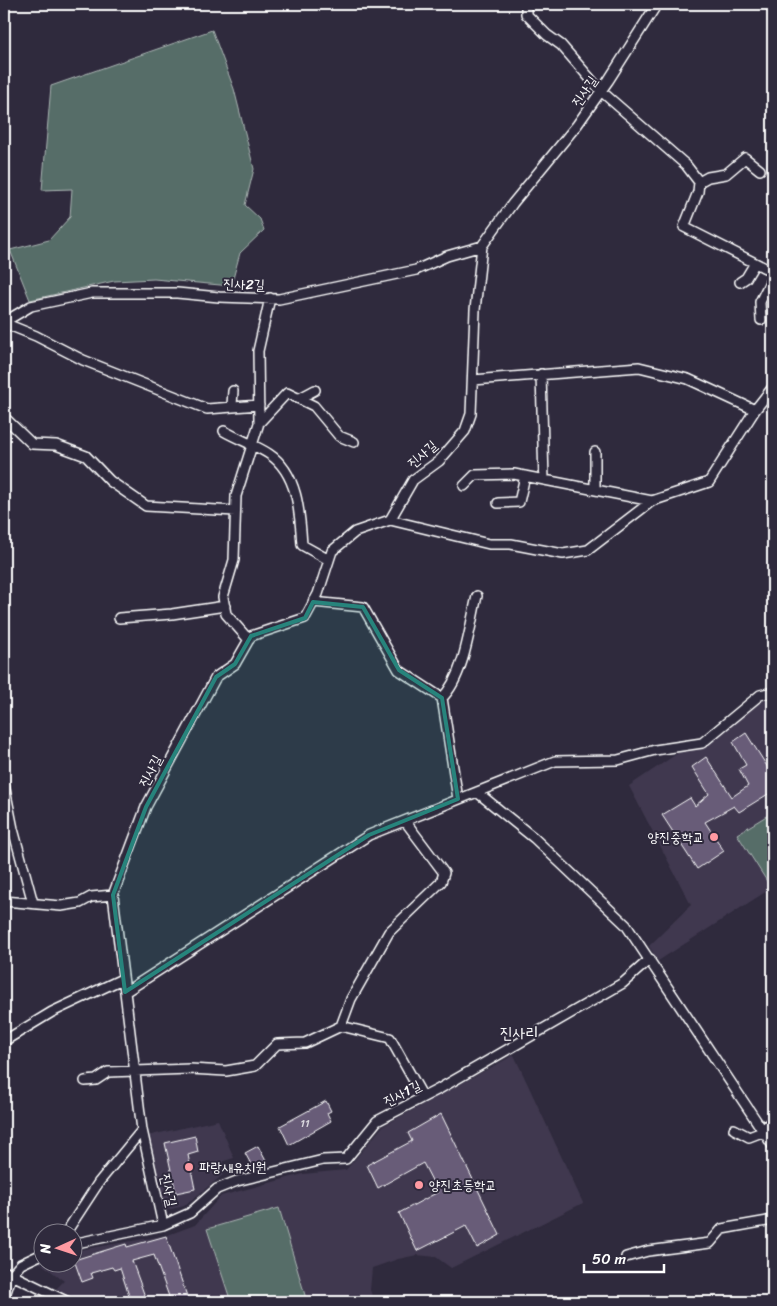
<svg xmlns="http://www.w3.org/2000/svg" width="777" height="1306" viewBox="0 0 777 1306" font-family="Sriracha,'Poor Story',sans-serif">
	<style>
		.built { fill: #40394f }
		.green { fill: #576d68; stroke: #abb6b4 }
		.building { fill: #675b78; stroke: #fff }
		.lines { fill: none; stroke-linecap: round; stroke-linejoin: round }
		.minor-casing { stroke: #fff; stroke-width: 12 }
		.minor { stroke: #2f2a3d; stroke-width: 9 }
		.marked { fill: #27847c; fill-opacity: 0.2; stroke: #27847c; stroke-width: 4; stroke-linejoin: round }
		.poi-dot { fill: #ff9aa2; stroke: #2f2a3d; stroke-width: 2 }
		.labels { text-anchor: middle; stroke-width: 4; stroke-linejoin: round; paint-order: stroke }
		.number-label { font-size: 11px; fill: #d9d6dd }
		.street-label { font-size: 14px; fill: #fff; stroke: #2f2a3d }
		.poi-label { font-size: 14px; fill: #fff; stroke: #2f2a3d; text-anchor: start }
		.quarter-label { font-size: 16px; fill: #fff; stroke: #2f2a3d }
	</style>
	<rect width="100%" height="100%" fill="#2f2a3d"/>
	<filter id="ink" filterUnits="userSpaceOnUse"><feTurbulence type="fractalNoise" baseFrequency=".02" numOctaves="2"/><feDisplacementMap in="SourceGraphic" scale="10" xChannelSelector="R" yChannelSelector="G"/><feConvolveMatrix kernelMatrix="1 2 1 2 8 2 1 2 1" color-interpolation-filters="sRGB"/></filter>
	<g filter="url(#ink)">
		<path class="built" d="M773,699V887L658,961L649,946L691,905L629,786L754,702Z
			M514,1055L583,1203L451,1268L436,1257L417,1255L398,1259L372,1268L370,1290L374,1302H84L56,1289L64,1281L38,1261L42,1259V1264H72L73,1251L168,1235L195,1225L221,1196L303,1174L346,1170L383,1126Z
			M218,1120L234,1158L224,1161V1174L184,1206L163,1211L147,1136Z"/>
		<path class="green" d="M212,30L234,89L254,169L245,205L260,219L264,230L240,253L231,286L154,279L114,281L30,300L10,250L49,240L70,217L72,189L42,190L51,86Z
			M773,812V884L770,886L737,834Z
			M279,1208L307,1302H231L207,1229Z"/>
		<path class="building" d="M746,733L770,771L773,769V791L739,812L734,806L705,822L724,851L697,869L662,815L690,798L695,806L709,794L692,767L706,757L732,797L748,786L739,769L746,765L733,742Z
			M326,1101L331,1111L327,1113L331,1121L289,1145L280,1126Z
			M441,1114L500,1235L477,1248L466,1226L417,1251L399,1213L438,1192L423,1163L378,1188L367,1165L412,1141L408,1133Z
			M195,1136L198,1152L188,1155L195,1189L176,1193L165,1143Z
			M258,1146L266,1161L253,1168L245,1153Z
			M166,1236L189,1302H171L154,1255L132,1261L147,1302H131L120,1268L114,1270L112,1267L91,1273L93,1278L82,1282L74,1260L126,1244L127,1247Z"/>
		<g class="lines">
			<g class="minor-casing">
				<path id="minor" d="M526,4V14L547,35L561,45L601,91L686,165L699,182L698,192L684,227L773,272
					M699,182L708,177L726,174L745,158L760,170
					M740,282L746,278L755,263
					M761,320L760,302L773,276
					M4,322L31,306L92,293H177L219,297L279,299L416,270L447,256L482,246
					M4,323L36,336L83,360L207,409L259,405
					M541,374L544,480
					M473,380L639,367L688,379L755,410
					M300,398L315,390
					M232,405L233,391
					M4,417L32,444L56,445L86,456L110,481L146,506L235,511
					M259,423L287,393L314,406L339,436L354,442
					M224,431C238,439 255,445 269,454C298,473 300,514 302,545L329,560
					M595,452V488
					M464,486L475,475L514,474L652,501
					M498,503L519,502L525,476
					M390,520L489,544H511L563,554L588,550L652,501L709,482L755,410L773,387
					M313,602L363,607L399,670L442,698L458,799
					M119,618L172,614L225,606
					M249,640L226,614L223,597L234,560L236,496L259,423L258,351L270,298
					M442,698C464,677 470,626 477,596
					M4,784L13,829L33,903
					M477,792L534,838L626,925L773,1146
					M4,901L61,906L80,903L91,897L113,895
					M125,992L113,895L146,807L216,677L235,664L251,636L305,618L318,594L332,551L355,532L390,520L413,480L439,461L465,431L471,414L475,310L482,246L513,203L577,125L608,81L657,4
					M341,1026L390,1038L423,1097
					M4,1041L52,1012L122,979
					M85,1081L96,1080L108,1072L190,1069L226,1071L255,1066L277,1044L305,1043L341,1026L351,999L389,932L441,882L444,873L405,821
					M734,1129L749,1137L762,1132L773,1119
					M163,1225L142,1130L125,992L369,835L555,761L618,760L655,750L702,743L760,695L773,692
					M65,1234L99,1182L142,1130
					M72,1244L163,1225L190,1213L217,1189L237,1181L323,1160L346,1159L377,1121L439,1089L623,983L650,959
					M626,1257L648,1251L710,1243L722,1229L773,1220
					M4,1271L68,1302
					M4,1298L12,1274L21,1264L42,1254"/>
			</g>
			<use href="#minor" class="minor"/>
		</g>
	</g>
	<path class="marked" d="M313,602L363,607L399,670L442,698L458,799L369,835L125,992L113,895L146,807L216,677L235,664L251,636L305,618Z"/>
	<g class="poi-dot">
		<circle cx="714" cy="837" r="5"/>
		<circle cx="189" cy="1167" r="5"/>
		<circle cx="419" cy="1185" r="5"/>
	</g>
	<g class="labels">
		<g class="number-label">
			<text x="305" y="1127">11</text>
		</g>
		<g class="street-label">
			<text transform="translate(584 91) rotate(-55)" y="5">진사길</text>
			<text transform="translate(244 284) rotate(2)" y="5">진사2길</text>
			<text transform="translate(422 454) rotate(-41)" y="5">진사길</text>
			<text transform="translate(150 771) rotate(-62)" y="5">진사길</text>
			<text transform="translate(402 1093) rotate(-27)" y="5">진사1길</text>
			<text transform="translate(169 1190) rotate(78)" y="5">진사길</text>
		</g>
		<g class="poi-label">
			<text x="704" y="842" text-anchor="end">양진중학교</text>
			<text x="199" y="1172">파랑새유치원</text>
			<text x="429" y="1190">양진초등학교</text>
		</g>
		<g class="quarter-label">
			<text x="519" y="1038">진사리</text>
		</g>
	</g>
	<rect width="777" height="1306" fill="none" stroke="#2f2a3d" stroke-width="20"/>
	<rect x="10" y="10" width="757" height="1286" fill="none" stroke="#fff" stroke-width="2" filter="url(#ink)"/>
	<g transform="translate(58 1248) rotate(267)"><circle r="24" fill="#2f2a3d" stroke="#827f8b"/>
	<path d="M0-4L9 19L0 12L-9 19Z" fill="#ff9aa2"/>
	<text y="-8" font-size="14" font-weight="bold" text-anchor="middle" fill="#ffffff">N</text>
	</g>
	<path d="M584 1264v8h80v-8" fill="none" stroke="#ffffff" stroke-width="2.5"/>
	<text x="592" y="1264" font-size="15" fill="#ffffff" stroke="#2f2a3d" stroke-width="4" paint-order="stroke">50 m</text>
</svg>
